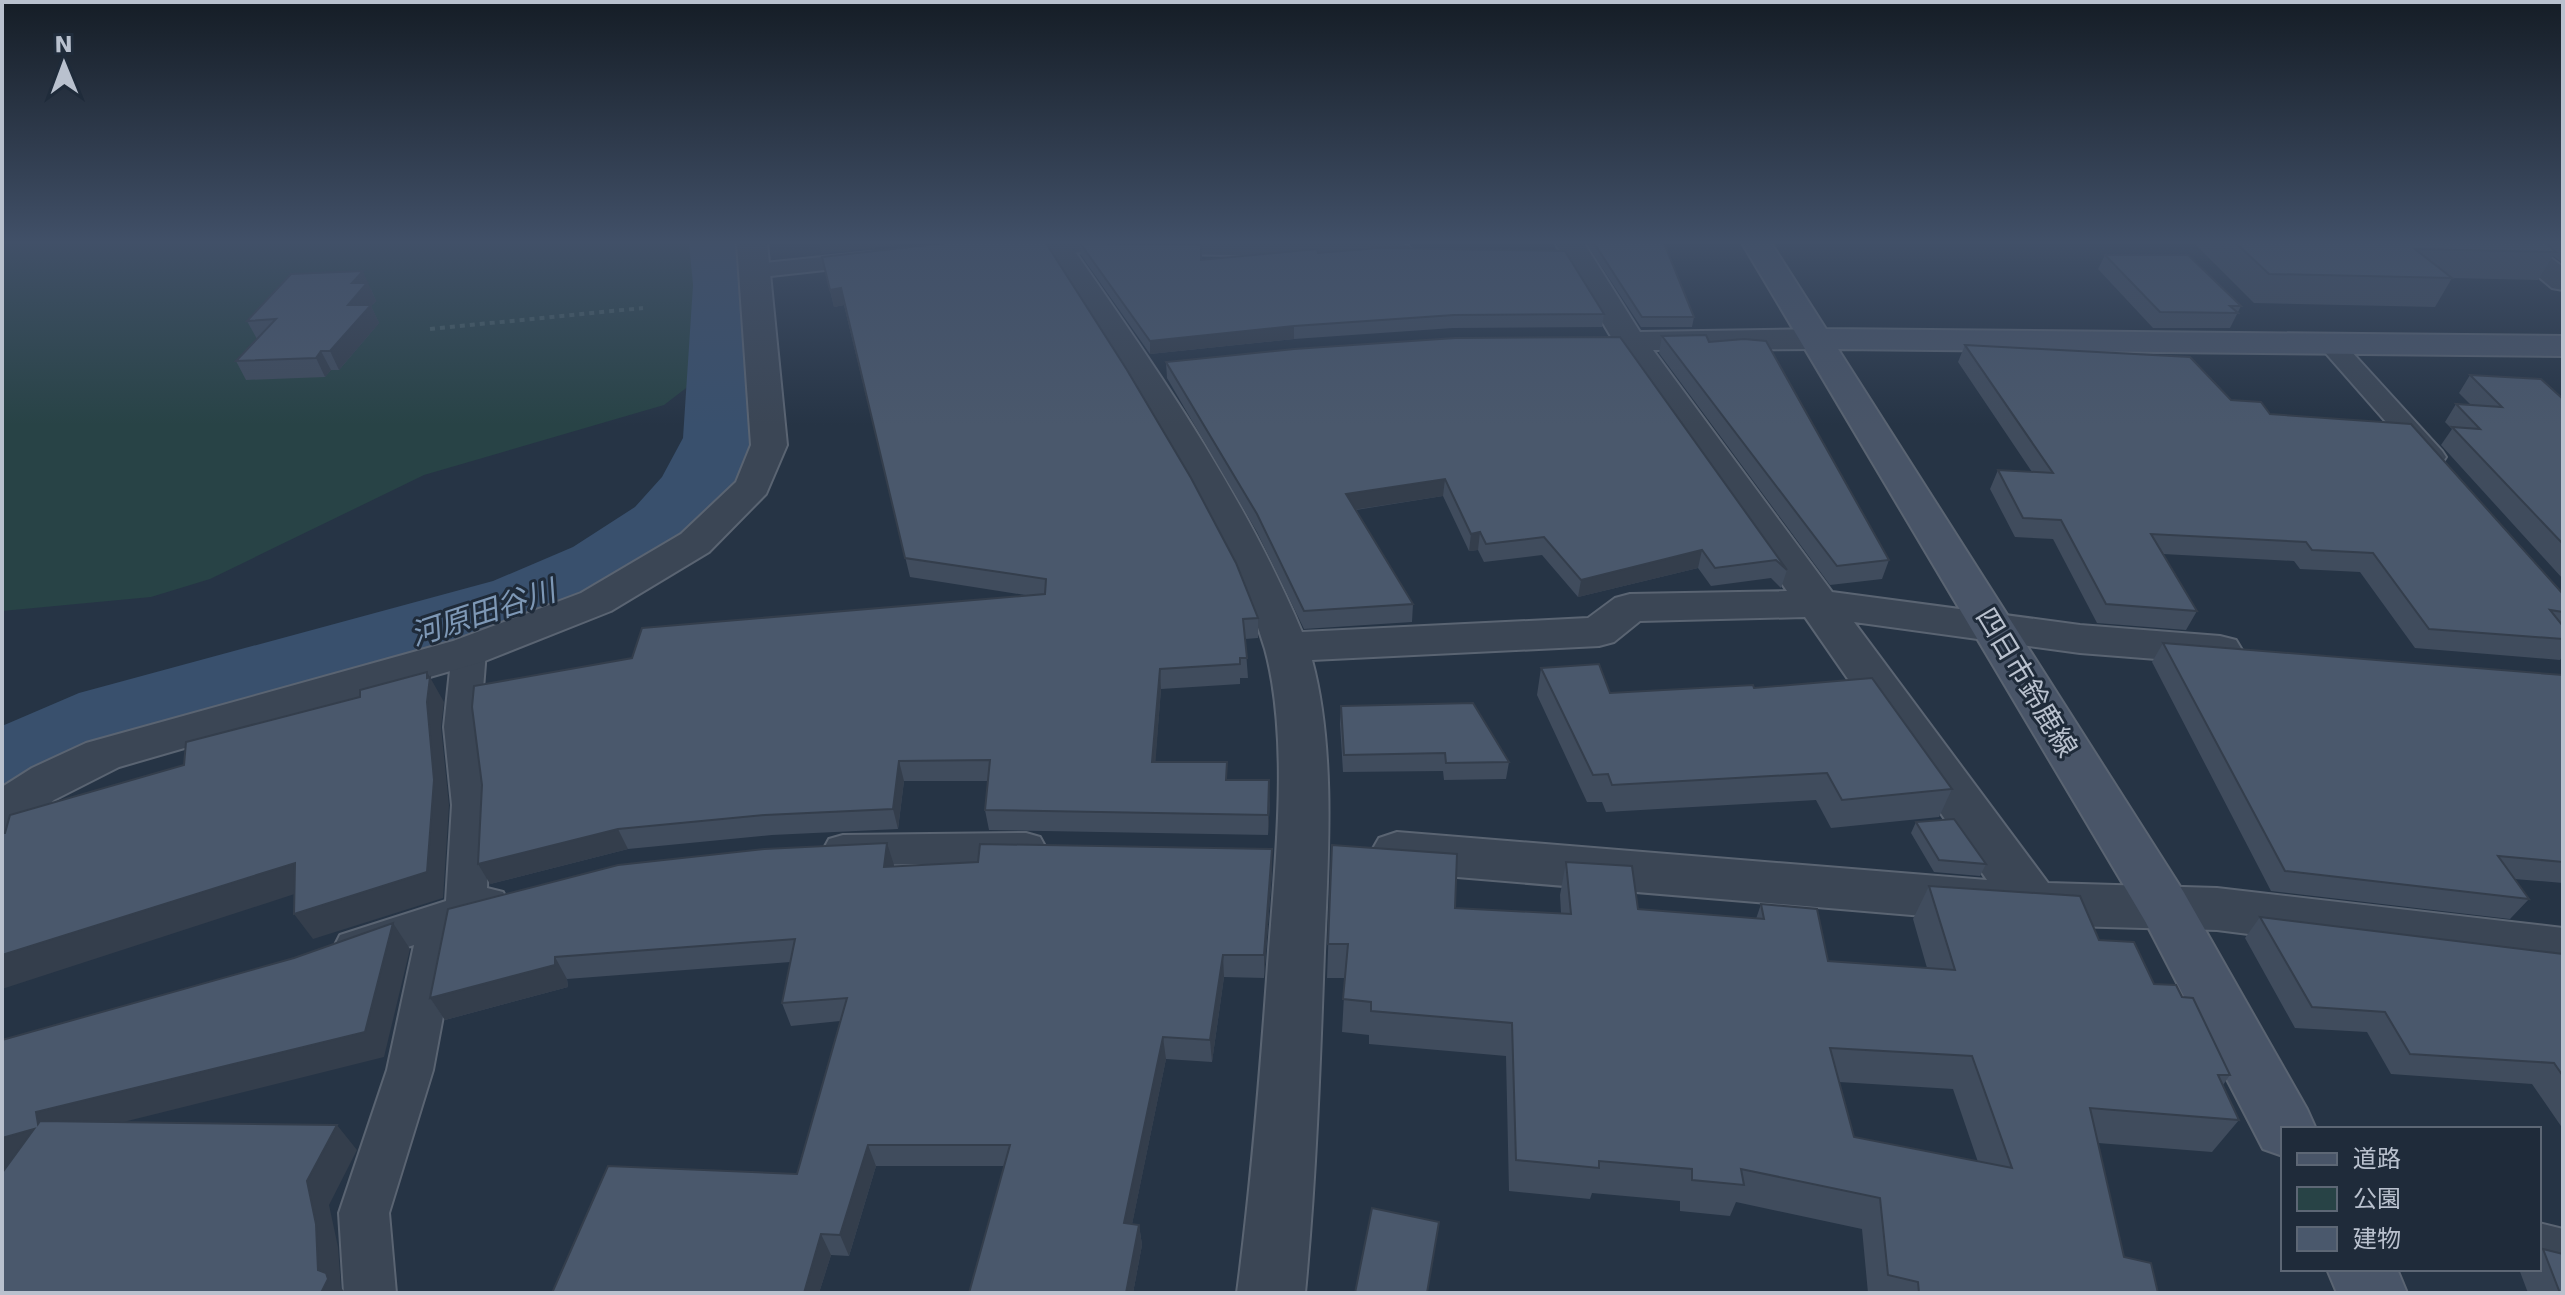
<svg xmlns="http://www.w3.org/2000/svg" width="2565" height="1295" viewBox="0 0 2565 1295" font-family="'DejaVu Sans','Noto Sans JP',sans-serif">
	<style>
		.green { fill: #284346 }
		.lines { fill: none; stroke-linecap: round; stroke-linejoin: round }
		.river { fill: #39506d; fill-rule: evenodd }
		.lane-casing { stroke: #5a6472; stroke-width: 4 }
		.street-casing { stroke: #5a6472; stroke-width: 4 }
		.secondary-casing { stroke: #5a6472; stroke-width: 4 }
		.path { stroke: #476062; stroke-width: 4; stroke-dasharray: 5 5; stroke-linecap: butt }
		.lane { fill: #3b4655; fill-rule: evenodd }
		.street { fill: #3b4655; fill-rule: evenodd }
		.secondary { fill: #495568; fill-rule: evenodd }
		.wall { fill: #404c5d; fill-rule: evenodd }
		.shaded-wall { fill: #343e4c }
		.building { fill: #4a586c; stroke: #343e4c; stroke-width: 2; fill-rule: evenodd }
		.labels { text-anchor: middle; stroke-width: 6; stroke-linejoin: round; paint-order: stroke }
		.street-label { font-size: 28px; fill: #b9c1ce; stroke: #1f2b3a }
		.water-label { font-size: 30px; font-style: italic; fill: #7e98b6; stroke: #1f2b3a }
	</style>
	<rect width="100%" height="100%" fill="#263445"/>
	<path class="green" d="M2,243H704L734,323L707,372L664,405L424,475L210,579L151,597L2,611Z"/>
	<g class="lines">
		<path class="river" d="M689,243H759L765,285L769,438L746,488L701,547L641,589L563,625L157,747L43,802L2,815V726L79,693L493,581L573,547L635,507L662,477L683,438L693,285Z"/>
		<g class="lane-casing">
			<path id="lane" d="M1045,243L1401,244L1409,246L1412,251L1409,256L1401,258L1055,252L1047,250Z
				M871,252L879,254L883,259L879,264L754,278L746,276L742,271L746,266L754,264Z
				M2331,336L2340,339L2442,451L2446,457L2442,463L2432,466L2422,463L2322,349L2318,344L2322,339Z
				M469,640L481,643L486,651L480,727L490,805L487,888L503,892L509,904L503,916L459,930L433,1070L389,1213L396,1293H344L339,1213L387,1070L414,945L355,964L340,959L334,947L340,935L446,901L452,805L444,727L452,651L457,643Z
				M1026,833L1040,837L1046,848L1040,859L1026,863L843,865L829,861L823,850L829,839L843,835Z
				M2539,1223L2563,1229V1279L2529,1269H2539Z"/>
		</g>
		<g class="street-casing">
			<path id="street" d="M737,243H767L787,445L766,494L709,552L611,611L485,661L119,767L54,800L20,828L2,834V787L32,768L86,743L453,641L581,593L681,534L736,482L751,445Z
				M1040,243H1069C1156,367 1243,492 1302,632L1588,618L1615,598L1630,594L1787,591L1613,340L1555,243H1584L1640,332L1818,329L1830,332L1834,339L1830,346L1818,349L1653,350L1832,592L2080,625L2220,636L2236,640L2242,650L2236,660L2220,664L2080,653L1854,622L2048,883L2217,888L2563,928V974L2217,930L2033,925L2014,919L2006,907L2002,915L1983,921L1397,872L1379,866L1371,852L1379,838L1397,832L1987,880L1805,617L1640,621L1614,642L1599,646L1312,660C1336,749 1328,860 1324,952C1320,1066 1316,1179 1305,1293H1237C1252,1179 1261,1065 1269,950C1276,858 1289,737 1265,649C1247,588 1215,530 1183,474C1138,395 1091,320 1040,243Z
				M2498,243H2531L2563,267V290L2552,288Z"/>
		</g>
		<g class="secondary-casing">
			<path id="secondary" d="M1742,243H1771L1826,329L2563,336V356L1838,349L2183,891L2307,1109L2316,1129H2283V1156L2263,1149L2145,921Z
				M2327,1269H2397L2407,1293H2337Z"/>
		</g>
		<path class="path" d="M430,329L643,308"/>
		<use href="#lane" class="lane"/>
		<use href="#street" class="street"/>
		<use href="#secondary" class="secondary"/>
	</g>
	<path class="wall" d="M1080,243L1202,260L1318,253L1604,314L1602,327L1453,328L1294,339L1150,354L1081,255Z
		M1586,243H1664L1694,317L1692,327H1641Z
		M2194,243H2563V263L2553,256L2538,280L2452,278L2435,307L2254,303Z
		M2105,255L2241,306L2230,328H2153L2098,269Z
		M822,257L1258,618V638L1245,639L1248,678H1240V684L1161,689L1155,762L1228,780L1270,801L1268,835L989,830L985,810L988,781H904L898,829L772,835L628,849L490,884L1025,595L910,577L844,305L834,307Z
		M371,289L376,301L371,306L379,323L339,370H331L325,377L246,380L236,361L257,339L247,321Z
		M1662,336L1709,342L1889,560L1882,579L1830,585L1659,353Z
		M1620,337L1787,570L1781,588L1771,578L1711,586L1698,568L1578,597L1542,555L1484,562L1478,550L1469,551L1443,496L1356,510L1413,604L1412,622L1304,629L1257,532L1167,378L1166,362Z
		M1965,345L2231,400L2270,414L2563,594V656L2560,660L2415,648L2360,572L2300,569L2294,561L2163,554L2197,611L2186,630L2097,623L2053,539L2015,537L1990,489L1998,470L2032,472L1958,362Z
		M2470,375L2563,399V579L2441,445L2452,429L2445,422L2456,404L2471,405L2459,393Z
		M2163,643L2563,675V883L2514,879L2529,899L2510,919L2271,891L2152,662Z
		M1541,668L1610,693L1754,688L1952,789L1939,817L1831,828L1816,800L1606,812L1602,802H1587L1537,695Z
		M1341,706L1509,762L1506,779L1444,780L1443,771L1343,772L1340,724Z
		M1916,822L1986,864L1980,876L1934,872L1911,833Z
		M1332,845L1455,908L1561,913L1560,895L1566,862L1638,909L1756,919L1761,904L1828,961L1927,968L1913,919L1929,886L2099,940L2154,984L2182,997L2230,1075L2223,1085L2239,1120L2212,1152L2098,1143L2124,1257L2158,1293H1868L1862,1229L1736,1202L1730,1216L1680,1211V1201L1592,1193L1590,1199L1509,1191L1506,1056L1369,1044V1035L1342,1032L1345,978H1327ZM1839,1082L1953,1089L1978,1162L1854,1137Z
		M894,865L893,867L1272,871L1264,978L1224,977L1212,1062L1166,1059L1132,1224L1139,1225L1142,1245L1133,1293H969L1004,1166H876L849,1256L831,1255L819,1293H552L797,1174L840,1021L791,1026L782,1003L790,962L567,979L568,987L445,1020L430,998L448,909Z
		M2260,917L2563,954V1129L2532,1084L2391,1074L2367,1032L2295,1028L2245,938Z
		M2543,1249L2563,1293H2528L2519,1269H2539V1253Z"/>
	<path class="shaded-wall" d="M819,243H914L821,254Z
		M363,271L376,301L371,306L379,323L339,370L330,351L348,305L352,283Z
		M841,288L844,305L834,307L830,290Z
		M1294,326V339L1150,354V341Z
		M321,351L331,370L325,377L316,358Z
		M1445,479L1443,496L1346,511V494Z
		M1480,532L1478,550L1469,551L1471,534Z
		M1702,550L1698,568L1578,597L1581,580Z
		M1160,669L1161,689L1154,782L1152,762Z
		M427,672L444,702L441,727L449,805L443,898L313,939L294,914L427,702Z
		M899,761L904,781L898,829L893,809Z
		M1269,780L1270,801L1268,835V815Z
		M618,829L628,849L490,884L478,864Z
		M887,843L894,865L890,890L884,867Z
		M1272,849V871L1264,978V955Z
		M295,863L313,888L2,989V955Z
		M393,923L410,949L384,1057L63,1137L38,1124L36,1112Z
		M1223,955L1224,977L1212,1062L1210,1040Z
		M555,957L567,979L568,987L445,1020L430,998Z
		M1163,1037L1166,1059L1128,1244L1124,1223Z
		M337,1125L357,1150L329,1205L338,1247L341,1288L346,1293H321L307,1181Z
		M34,1129L61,1154L2,1170V1138Z
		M868,1145L876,1166L849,1256L840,1235Z
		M1139,1225L1142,1245L1133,1293H1126Z
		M821,1234L831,1255L819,1293H804Z"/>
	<path class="building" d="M946,243H1046L1127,370L1191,478L1236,563L1258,618L1243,619L1247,658H1240V664L1160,669L1152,762H1227L1226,780H1269L1268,815L985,810L990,760L899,761L893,809L765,815L618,829L478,864L482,785L472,707L474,686L632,658L642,628L1045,594L1046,579L905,558L841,288L830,290L822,257Z
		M1080,243L1201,245V260L1317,249L1318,253L1379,248L1565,251L1604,314L1454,315L1294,326L1150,341Z
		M1594,243H1664L1694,317H1642Z
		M2236,243H2546L2556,252L2415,249L2452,278L2269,274Z
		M2105,255H2188L2241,306H2230L2238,313L2160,312Z
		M363,271L352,283H367L348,305H371L330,351H321L316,358L236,361L276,319L247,321L291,274Z
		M1706,335L1709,342L1744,339L1766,341L1889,560L1837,566L1662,336Z
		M1620,337L1787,570L1776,560L1715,568L1702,550L1581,580L1544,537L1486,544L1480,532L1471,534L1445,479L1346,494L1413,604L1304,611L1257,514L1166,362L1294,349L1455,338Z
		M1965,345L2190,357L2231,400L2261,402L2270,414L2411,424L2563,594V612L2550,610L2563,626V639L2429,629L2373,553L2312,550L2306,542L2151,534L2197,611L2106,604L2061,520L2023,518L1998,470L2053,473Z
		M2470,375L2541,379L2563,399V544L2452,427L2480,429L2456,404L2502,407Z
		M2163,643L2563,675V862L2498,856L2529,899L2285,871Z
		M1599,664L1610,693L1753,685L1754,688L1872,678L1952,789L1842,800L1827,773L1612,785L1608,774L1593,775L1541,668Z
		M427,672V678L430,677L427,702L434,780L427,872L294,914L295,863L2,955V833H5L10,815L184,765L186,742L360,697V690Z
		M1473,703L1509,762L1446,763L1445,753L1344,755L1341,706Z
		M1954,819L1986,864L1939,860L1916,822Z
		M887,843L884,867L978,862L980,844L1272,849L1264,955H1223L1210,1040L1163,1037L1124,1223L1139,1225L1126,1293H969L1010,1145H868L840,1235L821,1234L804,1293H552L608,1166L797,1174L847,998L782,1003L795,939L555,957V965L430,998L448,909L618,865L764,849Z
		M1332,845L1457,854L1455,908L1571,914L1566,862L1632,866L1638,909L1764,919L1761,904L1817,909L1828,961L1955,970L1929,886L2080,896L2099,940L2134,942L2154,984L2176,985L2182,997L2193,998L2230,1075H2218L2239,1120L2090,1108L2124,1257L2151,1263L2158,1293H1919L1918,1282L1888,1275L1880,1198L1741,1169L1744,1185L1692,1180V1169L1599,1161V1168L1516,1160L1512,1023L1371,1011V1002L1343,999L1348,944H1328ZM1830,1048L1972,1056L2012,1168L1854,1137Z
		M2260,917L2563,954V1076L2554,1063L2410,1054L2385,1012L2312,1007Z
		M393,923L365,1032L36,1112L38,1124L40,1121L337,1125L307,1181L316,1224L318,1270L326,1273L328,1279L321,1293H2V1173L34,1129L2,1138V1040L294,958Z
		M1372,1208L1439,1222L1427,1293H1355Z
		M2543,1249L2563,1254V1293H2560Z"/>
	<linearGradient id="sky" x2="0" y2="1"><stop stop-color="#151d26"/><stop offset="0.57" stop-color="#415068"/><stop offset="1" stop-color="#415068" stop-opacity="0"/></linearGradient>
	<rect width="2565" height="425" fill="url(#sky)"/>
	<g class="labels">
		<g class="street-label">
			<text transform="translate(2027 682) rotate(59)" y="10">四日市鈴鹿線</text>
		</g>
		<g class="water-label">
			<text transform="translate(483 613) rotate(-18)" y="10">河原田谷川</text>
		</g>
	</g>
	<rect width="2565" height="1295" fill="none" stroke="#b9c1ce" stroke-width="8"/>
	<rect x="2281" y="1127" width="260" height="144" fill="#1f2b3a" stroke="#5d6775" stroke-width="2"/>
	<rect x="2297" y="1153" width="40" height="12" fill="#495568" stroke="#5d6775" stroke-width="2"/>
	<text x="2353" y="1167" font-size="24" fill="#b9c1ce">道路</text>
	<rect x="2297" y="1187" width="40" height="24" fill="#284346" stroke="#5d6775" stroke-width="2"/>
	<text x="2353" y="1207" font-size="24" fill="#b9c1ce">公園</text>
	<rect x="2297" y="1227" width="40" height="24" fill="#4a586c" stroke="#5d6775" stroke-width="2"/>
	<text x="2353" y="1247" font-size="24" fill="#b9c1ce">建物</text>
	<g transform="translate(64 64) rotate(359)" stroke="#1f2b3a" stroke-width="6" paint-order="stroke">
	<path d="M0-6L14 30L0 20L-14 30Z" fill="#b9c1ce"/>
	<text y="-12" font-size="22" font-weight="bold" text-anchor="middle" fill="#b9c1ce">N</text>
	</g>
</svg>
